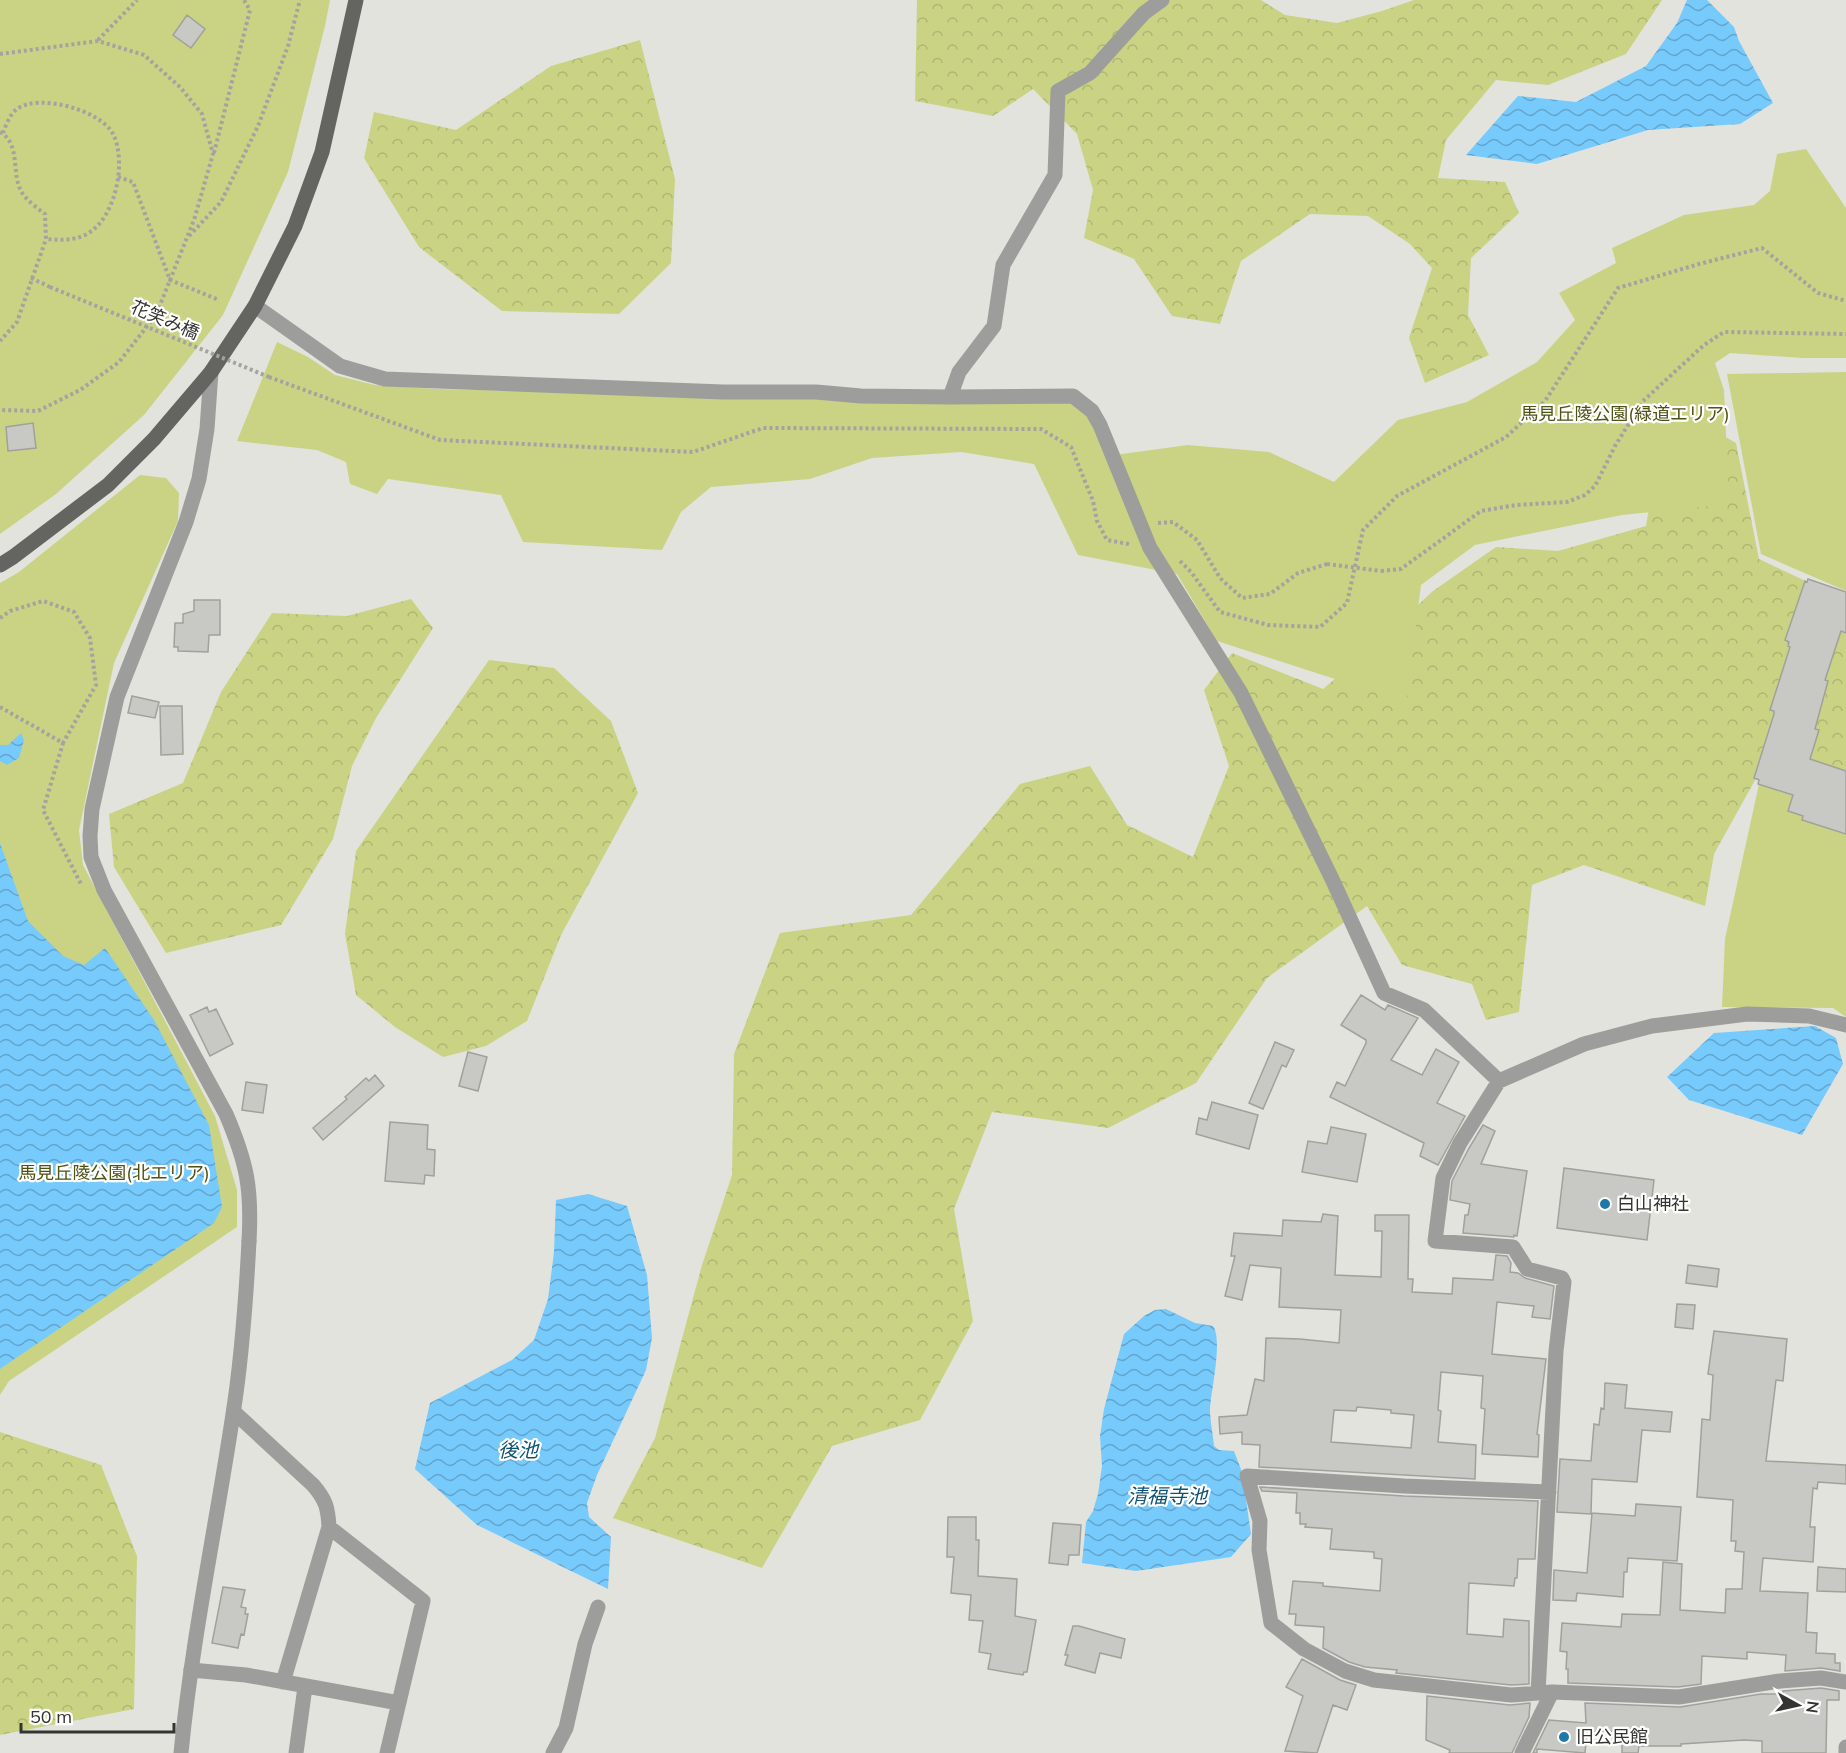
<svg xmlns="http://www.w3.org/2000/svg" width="1846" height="1753" viewBox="0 0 1846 1753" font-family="Mulish,'Noto Sans JP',sans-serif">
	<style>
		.forest { fill: url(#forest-crowns) }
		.park { fill: #cad384 }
		.water { fill: url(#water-waves) }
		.building { fill: #c8c9c4; stroke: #a1a19c; stroke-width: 1.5; fill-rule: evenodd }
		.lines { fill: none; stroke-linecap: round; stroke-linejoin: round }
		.path { stroke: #a3a39f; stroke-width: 4; stroke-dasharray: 3 3; stroke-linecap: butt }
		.minor { stroke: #9d9d9b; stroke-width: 15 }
		.tertiary { stroke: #9d9d9b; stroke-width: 15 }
		.primary { stroke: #646561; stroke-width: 15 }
		.path-bridge { stroke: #a3a39f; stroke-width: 4; stroke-dasharray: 3 3; stroke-linecap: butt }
		.poi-dot { fill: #1f79a7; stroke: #fffffe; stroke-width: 2 }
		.labels { text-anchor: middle; stroke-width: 4.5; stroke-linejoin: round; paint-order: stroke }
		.street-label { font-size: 18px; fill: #343432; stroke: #fffffe }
		.park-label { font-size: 18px; fill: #4d5215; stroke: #fffffe }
		.poi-label { font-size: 18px; fill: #343432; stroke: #fffffe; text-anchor: start }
		.water-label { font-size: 20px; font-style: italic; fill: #115273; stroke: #fffffe }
	</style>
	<defs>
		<pattern id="forest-crowns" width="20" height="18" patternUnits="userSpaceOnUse" patternTransform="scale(1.5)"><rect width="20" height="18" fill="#cad384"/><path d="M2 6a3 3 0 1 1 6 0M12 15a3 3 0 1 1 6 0" fill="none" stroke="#aeb672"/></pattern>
		<pattern id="water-waves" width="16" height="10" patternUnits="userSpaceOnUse" patternTransform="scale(1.5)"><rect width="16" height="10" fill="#77cafc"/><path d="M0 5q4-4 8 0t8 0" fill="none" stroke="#62a5cd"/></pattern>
	</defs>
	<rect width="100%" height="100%" fill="#e2e3dd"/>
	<path class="forest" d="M917,0H1261L1285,15L1337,23L1382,11L1414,0H1662L1626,54L1548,85L1496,80L1446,140L1438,178L1505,182L1519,213L1471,258L1468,315L1489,355L1425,383L1409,338L1432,268L1410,244L1368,216L1310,214L1241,261L1220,324L1172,316L1134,259L1084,238L1093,190L1077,134L1033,89L993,116L915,101Z
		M640,40L675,179L671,263L619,314L502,311L419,247L364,158L374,112L456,130L551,66Z
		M1694,419L1736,443L1759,559L1846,600V797L1764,764L1714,854L1705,906L1584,865L1532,885L1519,1012L1486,1020L1472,984L1402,965L1367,906L1267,978L1196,1083L1108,1128L992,1112L954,1209L973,1321L920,1420L832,1446L762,1568L613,1518L655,1438L702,1265L732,1175L734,1054L780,933L911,915L1020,784L1090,766L1127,825L1193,857L1229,766L1204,690L1232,653L1323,689L1378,642L1433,591L1496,547L1558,551L1646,526L1661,435Z
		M411,599L433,628L376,718L352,766L333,839L281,925L166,953L114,867L109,814L183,783L221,692L272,613L347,616Z
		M489,660L554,668L611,721L638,793L561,935L527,1021L486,1046L443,1057L395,1027L356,995L345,934L356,851Z
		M0,1432L101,1465L137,1556L134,1709L0,1735Z"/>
	<path class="park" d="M0,0H330L325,26L288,172L223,315L144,415L56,494L0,534Z
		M1806,149L1846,208V358H1803L1730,353L1715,363L1724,390L1729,504L1622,515L1475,545L1421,585L1406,702L1217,641L1177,574L1078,555L1034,464L961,452L872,458L810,479L711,487L681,512L662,550L523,542L501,495L388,479L377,494L350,484L346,462L317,450L237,441L277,342L308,357L335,375L375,385L436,389L759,397L1071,402L1087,414L1107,456L1188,445L1269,452L1334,482L1398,420L1467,402L1537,362L1575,320L1559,293L1616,263L1612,248L1684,215L1754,205L1770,191L1777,154Z
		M1846,372V591L1761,554L1727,374Z
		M140,475L166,478L179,493L178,521L114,663L79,830L83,865L215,1116L237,1190V1227L9,1381L0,1395V583L19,572Z
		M1759,784L1846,805V1017L1833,1008L1722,1007L1725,939Z"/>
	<path class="water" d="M1687,0H1707L1734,27L1739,41L1773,103L1740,124L1648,130L1537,164L1466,155L1518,96L1576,102L1646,66L1677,23Z
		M21,733L24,740L19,758L7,765L0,761V745H8Z
		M0,843L28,921L63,956L84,965L105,948L154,1020L209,1125L222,1207L214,1223L0,1369Z
		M1815,1026L1836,1038L1843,1064L1802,1135L1689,1100L1667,1077L1714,1033Z
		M588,1194L627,1206L647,1275L652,1338L646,1370L597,1475L587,1503L589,1517L611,1537L608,1589L477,1525L415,1469L430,1403L512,1360L534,1340L548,1299L554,1252L556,1200Z
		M1166,1309L1195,1323L1213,1326C1223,1340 1211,1390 1210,1409C1210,1421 1213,1434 1214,1446L1219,1450L1234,1451L1242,1472L1251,1534L1231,1557L1136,1571L1082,1563L1086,1522L1093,1511L1098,1494L1102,1466L1100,1436L1104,1409L1124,1334L1144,1316L1155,1310Z"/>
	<path class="building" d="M187,15L205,29L191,48L173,35Z
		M33,423L36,448L8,451L6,427Z
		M1808,579L1846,592V633L1841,631L1825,680L1828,681L1815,729L1819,730L1810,759L1846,771V834L1802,820L1803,816L1788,811L1793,795L1758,784L1759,780L1754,778L1774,714V711L1770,710L1790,647L1788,646L1789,642L1785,640L1805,581L1807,582Z
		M194,600H220V635H209L208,652L178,651V647H174L175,623H183V614L194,611Z
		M132,696L159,702L155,718L128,713Z
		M160,706H182L183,754L161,755Z
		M1361,995L1385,1010L1388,1005L1418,1018L1391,1060L1422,1075L1436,1049L1459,1062L1437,1103L1465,1116L1438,1165L1420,1156L1424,1143L1330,1097L1337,1082L1345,1086L1366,1043V1040L1341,1025Z
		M207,1007L209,1012L216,1009L233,1044L210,1056L190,1015Z
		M1275,1042L1294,1050L1286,1067L1282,1065L1263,1109L1249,1103Z
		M468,1052L487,1057L478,1091L459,1086Z
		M375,1075L384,1086L323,1140L313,1128L347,1099L345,1097L366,1078L369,1081Z
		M246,1082L267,1085L263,1113L242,1110Z
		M1212,1102L1258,1115L1249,1149L1196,1134L1199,1118L1207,1120Z
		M390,1122L428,1125L427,1149L435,1150L434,1176L425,1175L424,1184L385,1181Z
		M1483,1125L1495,1131L1481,1164L1527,1171L1517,1236L1514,1235V1237L1463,1233L1465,1215H1468L1470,1204L1450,1200L1452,1181L1469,1148Z
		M1331,1127L1366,1134L1357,1182L1302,1172L1308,1141L1327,1144Z
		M1564,1168L1654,1180L1647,1240L1557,1228Z
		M1323,1214L1338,1216L1335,1275L1381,1277L1382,1231H1375V1215H1409L1408,1279H1413L1412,1292L1452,1294L1453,1278L1493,1280L1496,1255L1507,1256L1511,1263L1510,1272L1518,1273L1525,1278L1554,1286L1550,1319L1532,1317L1534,1306L1497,1302L1492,1354L1546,1359L1537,1434L1539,1435L1538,1457L1482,1454L1485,1409L1481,1408L1483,1376L1441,1372L1438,1410L1441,1411L1438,1442L1476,1445L1475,1479L1259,1467L1260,1445L1242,1444V1432L1220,1434L1219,1417L1247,1415L1255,1379L1264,1381L1266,1338L1300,1339L1339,1343L1341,1310L1279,1307L1281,1268L1250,1265L1242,1300L1225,1296L1235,1256H1231L1234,1233L1282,1236L1283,1220L1321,1222ZM1357,1407L1391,1410V1413L1414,1415L1411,1448L1331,1442L1334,1410L1356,1411Z
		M1688,1265L1719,1269L1717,1287L1686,1283Z
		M1677,1304L1695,1305L1693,1329L1675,1327Z
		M1714,1331L1787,1339L1783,1381L1776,1380L1766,1461L1846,1465V1484L1818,1482L1817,1489L1813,1488L1810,1527H1815L1813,1562L1763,1558L1760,1591L1808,1593L1806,1632L1817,1633L1816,1653L1835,1654V1663H1840V1671L1821,1668L1785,1671L1786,1655L1747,1652V1659L1702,1656L1701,1684L1678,1687L1568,1683V1669H1566L1567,1652L1560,1651L1562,1623L1621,1627L1622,1614L1660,1615L1663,1562L1682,1564L1680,1610L1725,1613L1726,1589H1742L1744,1552L1735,1551L1736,1541H1731L1733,1500L1697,1497L1702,1419L1710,1420L1713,1375L1708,1374Z
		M1605,1383L1627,1385L1625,1408L1672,1412L1670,1432L1642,1430L1637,1482L1592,1479L1591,1514L1557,1512L1560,1459L1591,1461L1594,1424L1599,1425L1601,1408L1604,1409Z
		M1260,1487L1404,1496L1538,1501L1535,1559H1518L1517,1578H1515L1514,1586L1469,1583L1467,1634L1503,1637L1504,1619L1529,1621V1684L1511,1685L1396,1673L1397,1670L1365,1667L1349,1662L1323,1648L1324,1627L1295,1625L1296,1614H1289L1293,1581L1323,1583V1586L1380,1591L1382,1559L1374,1558V1552L1330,1549L1332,1529L1305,1527L1306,1524H1300V1513H1296L1297,1493L1262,1491Z
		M1636,1504L1681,1507L1677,1561L1628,1558L1627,1572H1624L1623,1597L1577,1593L1576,1601L1553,1600L1554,1570L1587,1573L1592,1513L1635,1516Z
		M948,1517H976V1540H979L978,1576L1017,1579L1015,1616L1036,1620L1027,1672H1024L1023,1675L988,1669L991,1654L979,1652L983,1621L969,1620L971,1595L951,1593L954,1557H947Z
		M1053,1523L1081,1525L1079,1555H1069L1068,1565L1049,1563Z
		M1818,1567L1846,1569V1592L1817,1591Z
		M223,1587L245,1590L241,1607L246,1608L245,1614H248L244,1635L241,1634L238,1648L212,1643Z
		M1073,1626H1079L1125,1639L1121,1658L1100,1653L1095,1673L1065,1665L1068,1655H1065Z
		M1302,1659L1340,1680L1356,1685L1347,1710L1333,1705L1317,1753L1285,1751L1303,1696L1286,1687Z
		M1821,1688L1839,1691V1700H1827L1826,1753H1762V1741L1744,1740L1681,1744V1746H1639L1638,1753H1622V1731L1587,1732L1585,1753L1537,1749V1753H1533L1549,1720L1586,1723L1585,1703L1680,1707L1761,1694H1783V1691Z
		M1427,1696L1510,1705L1530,1703L1529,1717L1512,1753H1449L1450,1750L1426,1740Z"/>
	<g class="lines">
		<path class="path" d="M98,40L137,0
			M0,54L98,41L144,55L180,87L202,114L213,154L194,220L156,315L119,362L80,390L38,411L0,410
			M0,132C21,144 11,172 21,191C26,200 37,208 45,214L46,239L17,322L0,341
			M3,133C6,125 10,114 17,109C38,93 101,110 113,134C127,161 116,218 87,234C74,241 60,240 46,239
			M214,153L250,10L244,0
			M118,177L133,182L170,280L219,300
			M189,236L221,202L258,126L288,46L300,0
			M31,278L50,287
			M269,377L440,440L693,452L763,428L1041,429L1071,447L1093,501L1097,521L1107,540L1129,544
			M1158,523L1173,522L1197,540L1220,578L1242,598L1270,594L1298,573L1327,564
			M1180,561L1191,572L1220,612L1268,625L1320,627L1347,603L1363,530L1397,496L1506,437L1545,401L1618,288L1699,264L1762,248L1818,293L1846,301
			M1381,571L1401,569L1481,511L1516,505L1567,502L1585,495L1595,486L1615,446L1643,401L1704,345L1724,332L1846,334
			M0,618L10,611L43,601L74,612L90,638L96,685L63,743
			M0,707L63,743L43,810L82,886"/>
		<path class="minor" d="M255,306L340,366L385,379L723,392H816L861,396L950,397L1073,396L1092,411L1100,425L1150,548L1241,693L1333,881L1384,993L1424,1010L1499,1081
			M211,372L207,429L199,479L186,522L117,697L92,809L90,836L91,857L104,890L226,1114C247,1163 252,1189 249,1241
			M950,397L959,372L994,326L1003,265L1055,175L1058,91L1090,73L1144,13L1162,0
			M234,1412L313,1485C326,1500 328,1508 329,1527L283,1682
			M1549,1492L1404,1486L1247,1476L1260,1521L1259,1550L1271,1623L1304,1649L1345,1671L1374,1680L1511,1695L1552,1692L1679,1697L1780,1681L1821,1678L1846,1682
			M329,1527L423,1601L387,1753
			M191,1670L246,1675L399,1703
			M1538,1693L1556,1351L1564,1282L1562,1278L1527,1269L1513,1247L1435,1241L1443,1178L1460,1143L1499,1081L1584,1044L1652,1026L1747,1014L1809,1016L1846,1025
			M296,1753L305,1687
			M553,1753L566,1728L585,1644L598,1607
			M1522,1753L1552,1692
			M1846,1753V1747"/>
		<path class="tertiary" d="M181,1753C192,1639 216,1527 233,1414C242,1357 246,1299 249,1241"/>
		<path class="primary" d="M0,565L13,557L108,485L154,439L211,372L255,306L295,226L322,152L356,0"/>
		<path class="path-bridge" d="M50,287L269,377
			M1327,564L1381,571"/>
	</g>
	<g class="poi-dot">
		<circle cx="1605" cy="1204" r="6"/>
		<circle cx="1564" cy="1737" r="6"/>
	</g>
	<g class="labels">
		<g class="street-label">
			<text transform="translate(165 320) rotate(23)" y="6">花笑み橋</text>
		</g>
		<g class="park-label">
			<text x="1625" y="420">馬見丘陵公園(緑道エリア)</text>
			<text x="114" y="1179">馬見丘陵公園(北エリア)</text>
		</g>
		<g class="poi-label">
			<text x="1617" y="1210">白山神社</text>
			<text x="1576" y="1743">旧公民館</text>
		</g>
		<g class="water-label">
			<text x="518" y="1457">後池</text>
			<text x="1167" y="1503">清福寺池</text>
		</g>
	</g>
	<g transform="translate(1798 1705) rotate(98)" stroke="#fffffe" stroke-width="4.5" paint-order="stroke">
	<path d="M0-4.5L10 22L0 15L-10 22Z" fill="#343432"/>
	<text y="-9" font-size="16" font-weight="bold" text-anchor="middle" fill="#343432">N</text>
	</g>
	<path d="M21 1723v9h153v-9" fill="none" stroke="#343432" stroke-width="3"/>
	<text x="30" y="1723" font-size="18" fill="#343432" stroke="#fffffe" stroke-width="4.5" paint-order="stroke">50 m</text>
</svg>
